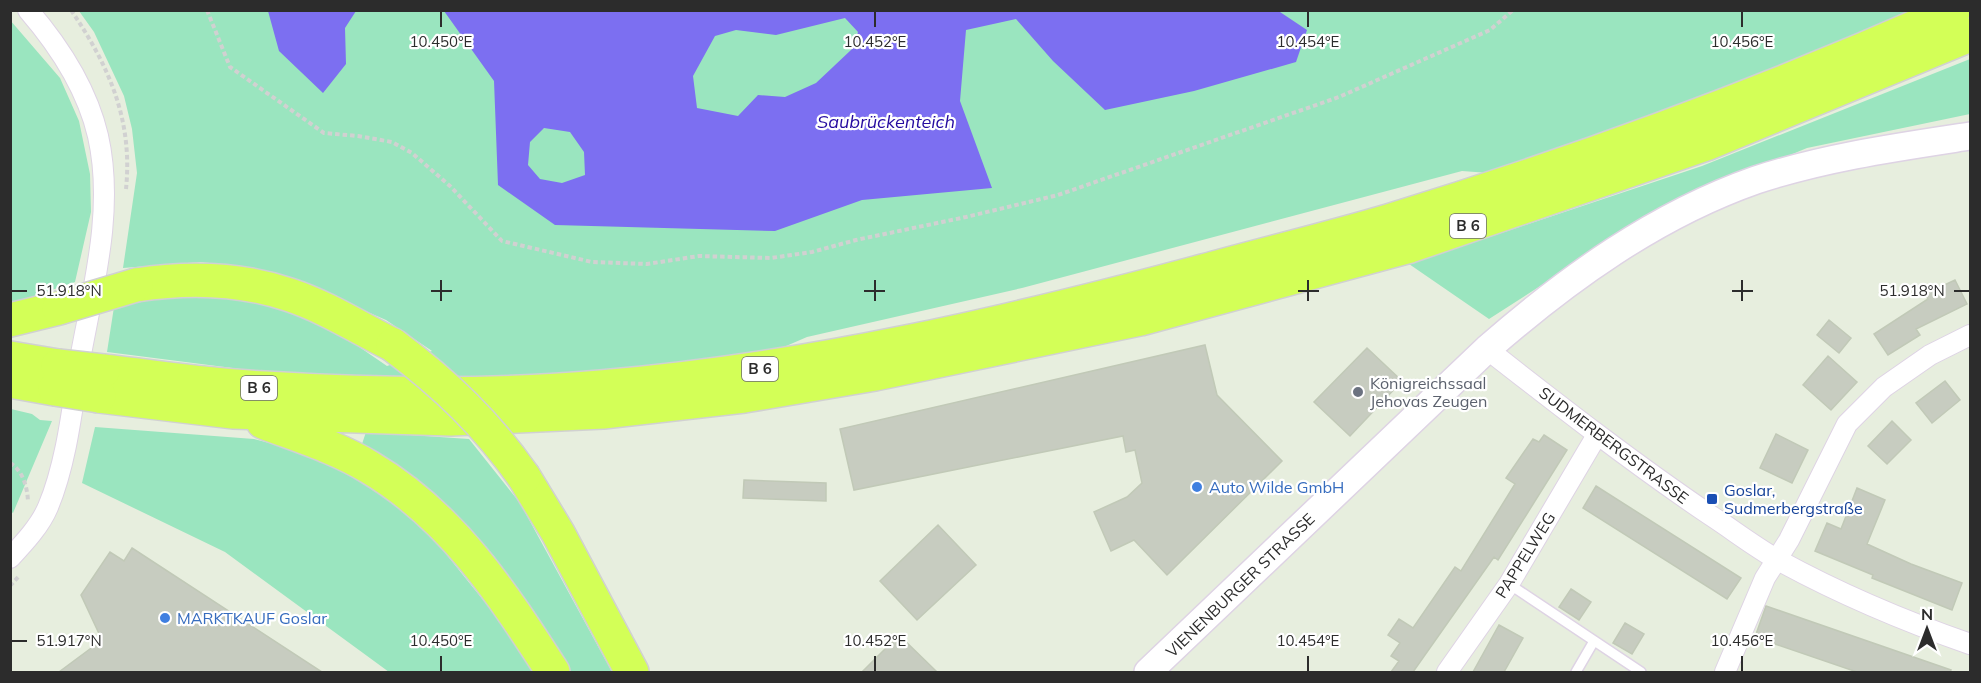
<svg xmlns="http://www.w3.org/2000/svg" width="1981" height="683" viewBox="0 0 1981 683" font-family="Mulish,sans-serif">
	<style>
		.green { fill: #9ae5bf }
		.water { fill: #7c6ff1; fill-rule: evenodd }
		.building { fill: #c7ccc0; stroke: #c1c9b7; stroke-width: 1.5 }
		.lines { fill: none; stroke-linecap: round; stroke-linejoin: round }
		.lane-casing { stroke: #ded3e4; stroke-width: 12 }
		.street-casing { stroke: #ded3e4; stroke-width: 22 }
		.secondary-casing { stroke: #ded3e4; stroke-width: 30 }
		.highway-casing { stroke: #d1d1d1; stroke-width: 36 }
		.path { stroke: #d1d1d1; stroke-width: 4; stroke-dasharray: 4.5 3; stroke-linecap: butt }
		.lane { stroke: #fff; stroke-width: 9 }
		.street { stroke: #fff; stroke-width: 20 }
		.secondary { stroke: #fff; stroke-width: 27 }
		.highway { stroke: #d3ff57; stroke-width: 33 }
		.highway-bridge-casing { stroke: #d1d1d1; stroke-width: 36; stroke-linecap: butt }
		.highway-bridge { stroke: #d3ff57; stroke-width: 33 }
		.ticks { fill: none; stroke: #2c2c2c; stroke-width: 2 }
		.worship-dot { fill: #6b7280; stroke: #fff; stroke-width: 2 }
		.shop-dot { fill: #3f7fe0; stroke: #fff; stroke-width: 2 }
		.transit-dot { fill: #1a4fb4; stroke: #fff; stroke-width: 2 }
		.labels { text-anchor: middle; stroke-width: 4.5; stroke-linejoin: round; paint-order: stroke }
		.shield { fill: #fff; stroke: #6b6b6b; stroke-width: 1.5 }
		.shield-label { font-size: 15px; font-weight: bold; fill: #2c2c2c }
		.worship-label { font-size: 16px; fill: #5b616d; stroke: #fff; text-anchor: start }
		.street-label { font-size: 16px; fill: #2c2c2c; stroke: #fff }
		.shop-label { font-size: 16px; fill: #366cbe; stroke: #fff; text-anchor: start }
		.transit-label { font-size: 16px; fill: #164399; stroke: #fff; text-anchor: start }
		.water-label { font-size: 18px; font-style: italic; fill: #250ba0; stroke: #fff }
		.ticks-label { font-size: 15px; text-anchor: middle; fill: #2c2c2c; stroke: #fff; stroke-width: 4.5; stroke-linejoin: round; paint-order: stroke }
	</style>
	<rect width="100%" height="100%" fill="#e7eede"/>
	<path class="green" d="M79,11H1919L1778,72L1489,173L1462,171L1022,288L807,337L770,353L639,369L465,380L264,372L107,352L114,307L137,301L200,292L289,307L333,329L387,366L432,351L386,320L292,279L252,268L201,262L123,268L137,173L132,129L124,96L94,32Z
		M10,20L60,78L79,121L90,174L91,212L75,282L11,304Z
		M1970,59V114L1807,148L1658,210L1489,319L1409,264L1702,166Z
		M11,409L32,414L40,420L52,421L13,513L10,511Z
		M95,427L254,439L319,456L371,482L426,529L496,616L535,672H389L225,552L82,483Z
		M366,432L469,439L520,503L612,672H567L494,556L456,515L400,470L361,447Z"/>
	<path class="water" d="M1277,10L1307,30L1296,62L1194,91L1105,110L1053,61L1016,19L966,30L960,101L992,188L862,200L775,231L555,225L498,185L494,81L444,11ZM845,18L858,32L851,50L816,83L785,97L758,95L738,116L697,108L693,76L715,36L736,30L776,35ZM544,128L570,132L584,152L585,175L562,183L540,179L528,165L530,142Z
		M268,11H356L345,28L346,64L323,93L279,51Z"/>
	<path class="building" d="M1955,280L1967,304L1916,329L1920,335L1888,355L1874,334L1928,299L1925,294Z
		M1829,320L1851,338L1839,353L1817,335Z
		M1205,345L1217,395L1282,461L1167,575L1134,540L1111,551L1094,512L1127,497L1142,483L1135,450L1126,452L1123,436L854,490L840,429Z
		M1367,348L1402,381L1350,436L1314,402Z
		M1828,356L1857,382L1831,410L1803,385Z
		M1945,381L1960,400L1932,423L1916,403Z
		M1892,421L1911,440L1887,464L1868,446Z
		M1776,434L1808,450L1792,483L1760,468Z
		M1544,435L1567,450L1498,560L1494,557L1413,672H1391L1399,661L1391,656L1400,643L1388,635L1399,619L1413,628L1455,567L1461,571L1515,484L1506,478L1533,439L1539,442Z
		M744,480L826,483V501L743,498Z
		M1596,486L1741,578L1727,599L1583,508Z
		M1857,488L1885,500L1867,544L1911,564L1962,583L1952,610L1872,578L1873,575L1815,551L1827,523L1841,529Z
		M938,525L976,565L917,620L880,581Z
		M132,548L322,672H59L102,640L81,595L110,552L124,561Z
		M1571,589L1591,602L1579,620L1559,607Z
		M1766,606L1951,670L1950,672H1857L1775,644L1755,637Z
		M1625,623L1644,634L1632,654L1613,643Z
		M1499,625L1523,638L1504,672H1473Z
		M899,635L937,672H862Z"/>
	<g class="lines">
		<g class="lane-casing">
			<path id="lane" d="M1509,584L1641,672
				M1576,672L1594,641"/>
		</g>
		<g class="street-casing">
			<path id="street" d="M1487,349C1560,406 1633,463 1710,515C1733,530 1755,547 1778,560C1840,594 1904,621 1970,644
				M10,558C24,543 40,526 48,507C66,464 72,411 79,365C92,291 115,211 98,136C87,89 60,47 28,10
				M1447,672L1509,584L1597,435
				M1725,672L1765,578L1789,540L1847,424L1884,387L1930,355L1970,335"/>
		</g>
		<g class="secondary-casing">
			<path id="secondary" d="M1148,672L1487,349C1567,279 1656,215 1756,180C1826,157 1898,147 1970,136"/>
		</g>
		<g class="highway-casing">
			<path id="highway" d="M136,285C187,277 240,278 290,295C326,307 359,328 393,345
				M10,320L59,308
				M10,358L58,366
				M103,371C157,377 211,386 265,388C376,395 489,397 601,387C805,370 1005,324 1203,271C1264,254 1327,239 1388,221C1581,162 1770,92 1954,10
				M10,381L55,389
				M99,396L233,412L451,419L603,412L744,396L875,374L1140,319L1410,246L1706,144L1970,35
				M263,422C299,436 336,447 369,467C452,516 502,593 553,672
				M524,477L558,533L632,672"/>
		</g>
		<path class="path" d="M71,10C109,66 133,120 126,189
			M207,10L230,67L324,133L358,136L392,142L412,153L450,186L502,241L592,262L647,264L699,256L771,258L812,252L856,240L966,217L1058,195L1339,97L1490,30L1513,10
			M10,463C23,471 27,486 28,501
			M10,586L19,576"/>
		<use href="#lane" class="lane"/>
		<use href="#street" class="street"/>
		<use href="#secondary" class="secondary"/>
		<use href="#highway" class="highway"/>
		<g class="highway-bridge-casing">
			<path id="highway-bridge" d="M59,308L136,285
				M393,345C445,384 487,424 524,477
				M58,366L103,371
				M55,389L99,396"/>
		</g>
		<use href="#highway-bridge" class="highway-bridge"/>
	</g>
	<path class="ticks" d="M441,12V27M875,12V27M1308,12V27M1742,12V27M441,280V301M875,280V301M1308,280V301M1742,280V301M12,291H27M431,291H452M864,291H885M1298,291H1319M1732,291H1753M1954,291H1969M12,641H27M441,656V671M875,656V671M1308,656V671M1742,656V671"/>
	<circle class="worship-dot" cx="1358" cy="392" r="6"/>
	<g class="shop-dot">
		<circle cx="1197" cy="487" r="6"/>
		<circle cx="165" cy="618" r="6"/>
	</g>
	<rect class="transit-dot" x="1706" y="493" width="12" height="12" rx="3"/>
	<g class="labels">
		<g class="shield">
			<rect x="1450" y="214" width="36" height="24" rx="4.5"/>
			<rect x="742" y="357" width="36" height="24" rx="4.5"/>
			<rect x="241" y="376" width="36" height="24" rx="4.5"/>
		</g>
		<g class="shield-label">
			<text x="1468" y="231">B 6</text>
			<text x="760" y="374">B 6</text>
			<text x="259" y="393">B 6</text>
		</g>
		<g class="worship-label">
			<text x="1370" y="389">Königreichssaal<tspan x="1370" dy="18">Jehovas Zeugen</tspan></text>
		</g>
		<g class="street-label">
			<text transform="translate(1614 445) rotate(37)" y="6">SUDMERBERGSTRASSE</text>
			<text transform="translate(1525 555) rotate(-58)" y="6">PAPPELWEG</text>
			<text transform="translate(1240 585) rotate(-44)" y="6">VIENENBURGER STRASSE</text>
		</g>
		<g class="shop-label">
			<text x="1209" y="493">Auto Wilde GmbH</text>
			<text x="177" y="624">MARKTKAUF Goslar</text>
		</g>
		<g class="transit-label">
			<text x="1724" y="496">Goslar,<tspan x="1724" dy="18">Sudmerbergstraße</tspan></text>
		</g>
		<g class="water-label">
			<text x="886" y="128">Saubrückenteich</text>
		</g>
	</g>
	<g class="ticks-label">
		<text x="441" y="47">10.450°E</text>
		<text x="875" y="47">10.452°E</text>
		<text x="1308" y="47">10.454°E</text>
		<text x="1742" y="47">10.456°E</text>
		<text x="69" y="296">51.918°N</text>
		<text x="1912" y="296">51.918°N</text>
		<text x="441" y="646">10.450°E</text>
		<text x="875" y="646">10.452°E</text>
		<text x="1308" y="646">10.454°E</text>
		<text x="1742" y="646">10.456°E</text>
		<text x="69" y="646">51.917°N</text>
	</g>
	<rect width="1981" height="683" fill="none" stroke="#2c2c2c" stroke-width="24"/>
	<g transform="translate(1927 629)" stroke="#ffffff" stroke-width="4.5" paint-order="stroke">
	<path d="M0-4.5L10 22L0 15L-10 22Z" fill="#2c2c2c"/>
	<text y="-9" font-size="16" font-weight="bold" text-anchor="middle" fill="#2c2c2c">N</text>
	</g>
</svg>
